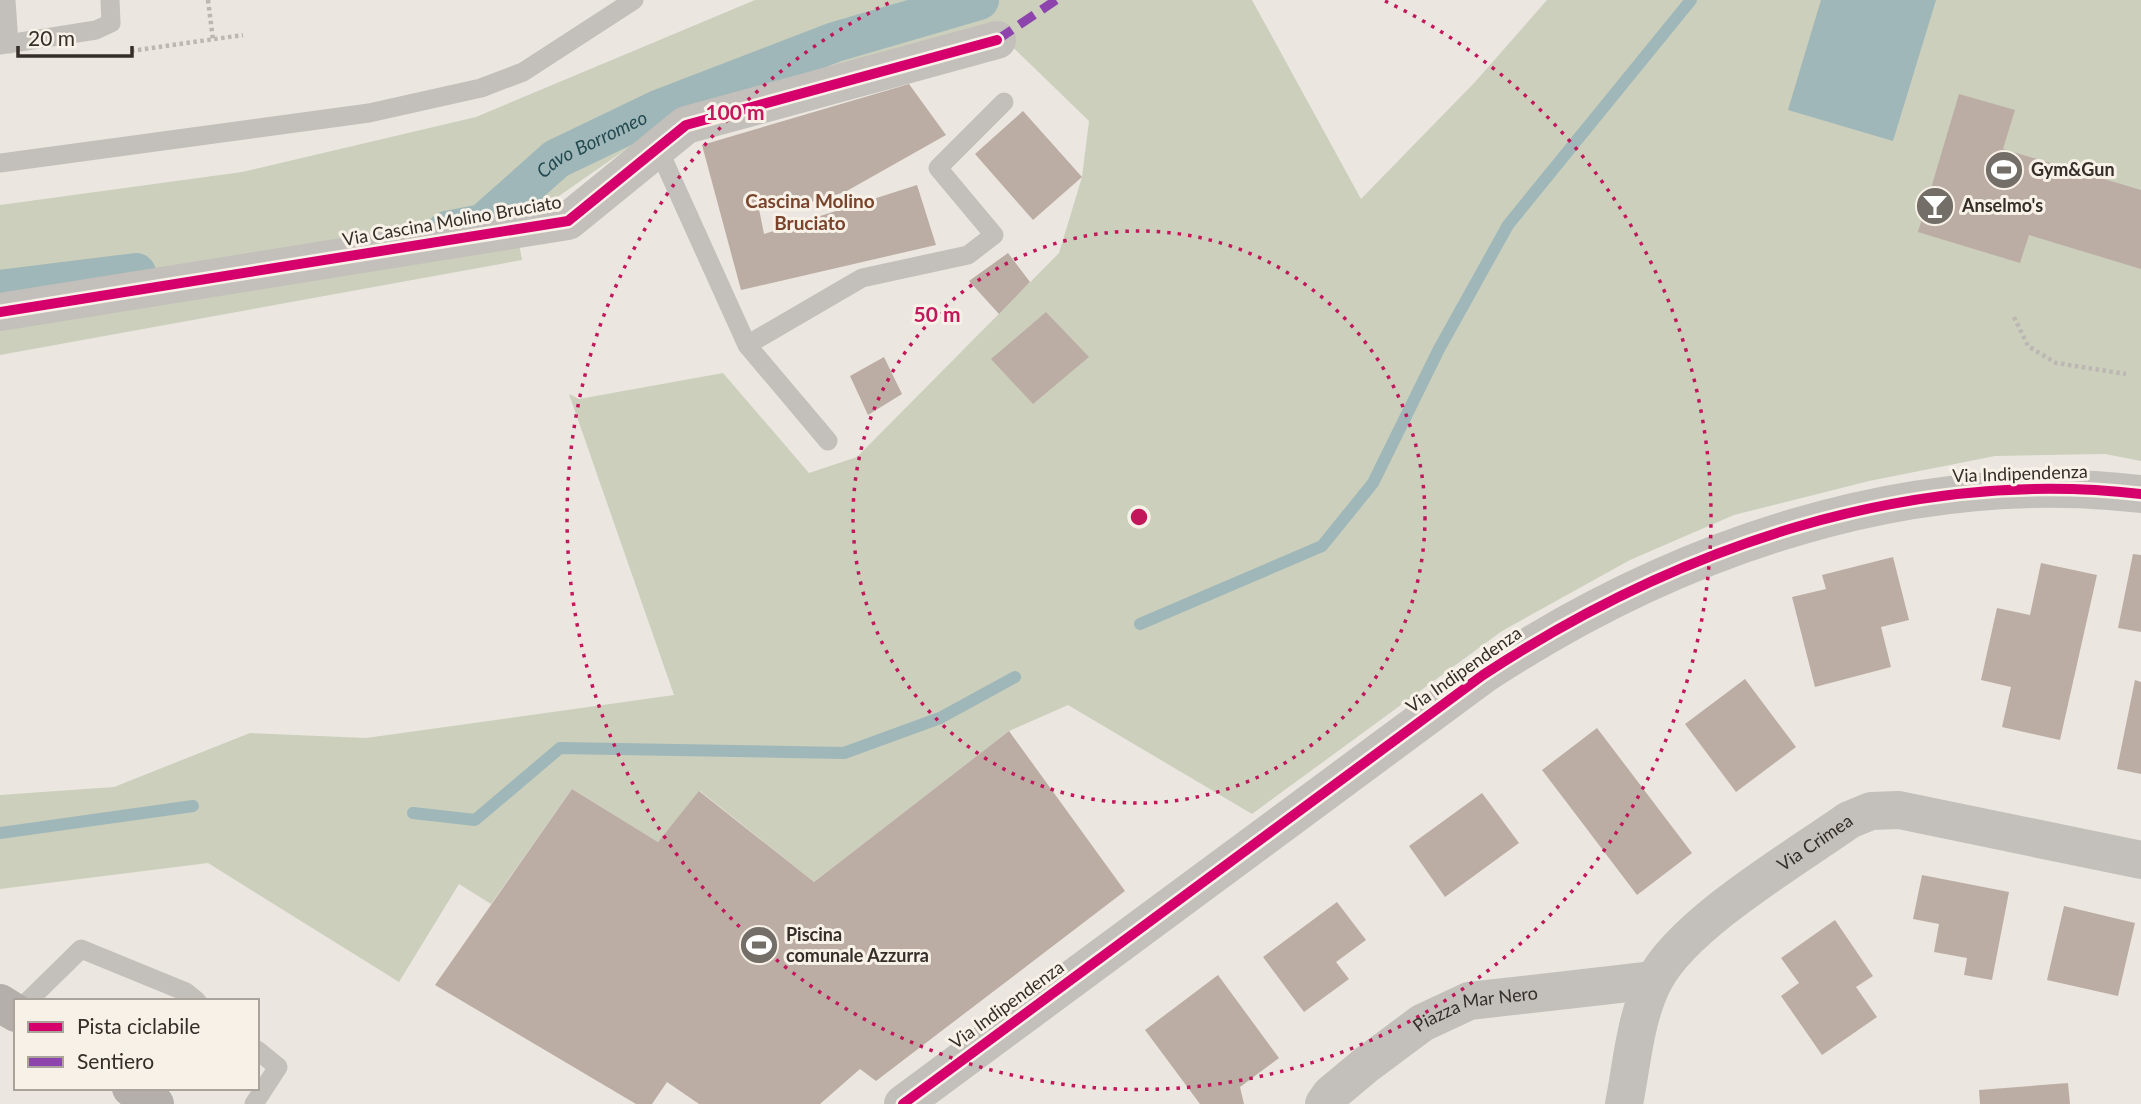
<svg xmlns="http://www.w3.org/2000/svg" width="2141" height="1104" viewBox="0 0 2141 1104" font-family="Lato,sans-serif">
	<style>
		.green { fill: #cbcfbc }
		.water { fill: #9fb7b9 }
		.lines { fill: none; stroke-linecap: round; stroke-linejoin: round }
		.stream { stroke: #9fb7b9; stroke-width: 12 }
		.canal { stroke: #9fb7b9; stroke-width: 40 }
		.building { fill: #bcada4 }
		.path { stroke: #bcb7b2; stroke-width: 4.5; stroke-dasharray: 3.5 3.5; stroke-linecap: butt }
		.service { stroke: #c3bfba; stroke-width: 19 }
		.minor { stroke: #c3bfba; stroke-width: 38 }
		.secondary { stroke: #b4afaa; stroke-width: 38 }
		.quiet { stroke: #8e44ad; stroke-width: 9; stroke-dasharray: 18 9; stroke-linecap: butt }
		.cycleway-casing { stroke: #f7f1e8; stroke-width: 15 }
		.cycleway { stroke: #d6006c; stroke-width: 10 }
		.ring { fill: none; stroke: #c2185b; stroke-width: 3.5; stroke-dasharray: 3.5 7 }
		.labels { text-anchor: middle; stroke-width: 6; stroke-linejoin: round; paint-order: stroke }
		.poi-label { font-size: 18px; font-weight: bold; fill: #342d28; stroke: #f7f1e8; text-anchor: start }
		.street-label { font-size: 18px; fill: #342d28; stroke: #f7f1e8 }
		.water-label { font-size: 19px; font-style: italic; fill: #234a50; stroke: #f7f1e8 }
		.neighbourhood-label { font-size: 19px; font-weight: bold; fill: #79442b; stroke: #f7f1e8 }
		.centre { fill: #c2185b; stroke: #f7f1e8; stroke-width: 3.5 }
		.ring-label { font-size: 21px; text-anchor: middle; font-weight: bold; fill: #c2185b; stroke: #f7f1e8; stroke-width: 6; stroke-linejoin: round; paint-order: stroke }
	</style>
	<rect width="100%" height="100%" fill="#ebe7e0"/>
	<path class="green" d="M755,0H1252L1361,199L1475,82L1547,0H2141V461L2105,454L1995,456L1869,481L1734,515L1630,560L1502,631L1252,814L1068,705L1009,731L814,882L700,791L658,842L572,789L491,904L459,884L399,982L208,863L0,889V795L114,787L250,733L366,738L674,695L569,394L579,399L723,373L809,473L857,457L1059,253L1082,177L1089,121L992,27L668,120L516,226L522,260L0,355V205L242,172L476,117Z"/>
	<path class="water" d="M1821,0H1936L1893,141L1788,110Z"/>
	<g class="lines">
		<path class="stream" d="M1140,624L1322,546L1373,483L1439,349L1508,225L1691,0
			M413,813L475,820L560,748L844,753L940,718L1015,677
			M0,833L193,806"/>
		<g class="canal">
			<path id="s1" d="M447,231L483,224L556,159L658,110L835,42L979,0"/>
			<path d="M0,290L136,273"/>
		</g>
	</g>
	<path class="building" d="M909,84L946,135L845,192L790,208L759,209L764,234L917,185L936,245L741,290L702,145Z
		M1959,94L2015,110L2003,149L2141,190V269L2029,235L2020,263L1918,232Z
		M1023,111L1082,177L1033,220L975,154Z
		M1008,253L1030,282L999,314L969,281Z
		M1046,312L1089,357L1033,404L991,359Z
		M884,357L902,394L868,415L850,376Z
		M2133,554L2141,555V632L2118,628Z
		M1893,557L1909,620L1881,627L1891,667L1815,687L1792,597L1826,589L1822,575Z
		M2041,563L2097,575L2060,740L2002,727L2011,687L1981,680L1997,608L2030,615Z
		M1745,679L1796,747L1736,792L1685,724Z
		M2135,680L2141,682V774L2117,769Z
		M1597,728L1692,853L1637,895L1542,770Z
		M1009,731L1125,891L876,1081L860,1069L820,1104H699L667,1082L652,1104H636L435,985L572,789L658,842L699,791L814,882Z
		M1482,793L1519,843L1445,897L1409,846Z
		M1922,875L2009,892L1992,980L1964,975L1967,958L1934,952L1939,924L1913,919Z
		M1337,902L1366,940L1336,962L1349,979L1304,1012L1263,957Z
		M2064,906L2135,923L2118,996L2047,980Z
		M1835,920L1873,976L1856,987L1877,1017L1822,1055L1781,996L1799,983L1781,958Z
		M1218,975L1279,1058L1240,1087L1244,1104H1200L1145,1030Z
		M2068,1083L2070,1104H1980L1979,1090Z"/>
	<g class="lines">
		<path class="path" d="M208,0L213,40
			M131,51L243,35
			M2014,317L2028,346L2056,363L2126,374"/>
		<path class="service" d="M6,0L9,44
			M0,45L96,30L111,23L110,0
			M658,148L747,345L828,441
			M0,163L369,113L481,88L523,72L634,0
			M747,345L862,278L968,255L994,235L938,168L1004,102
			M28,1001L81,949L186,992L197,1001
			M254,1104L278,1067L257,1050"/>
		<g class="minor">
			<path d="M0,312L568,221L686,125L997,40"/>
			<path d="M903,1104L1483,675C1676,548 1908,467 2141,494"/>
			<path id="s2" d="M1324,1104L1331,1094L1367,1064L1422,1023L1469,1001L1654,980"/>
			<path id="s3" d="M1624,1104C1632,1064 1635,1016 1655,979C1686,922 1794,859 1849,820L1871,811L1899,810L2141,860"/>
		</g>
		<path class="secondary" d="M0,1003L16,1013
			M131,1088L155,1104"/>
		<path class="quiet" d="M997,40L1056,0"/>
		<g class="cycleway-casing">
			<path id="cycleway" d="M0,312L568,221L686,125L997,40
				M903,1104L1483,675C1676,548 1908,467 2141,494"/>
		</g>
		<use href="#cycleway" class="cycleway"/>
	</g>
	<g class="ring">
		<circle cx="1139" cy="517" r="286"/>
		<path d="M1385 1A572 572 0 1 1 893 1"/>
	</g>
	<defs>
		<g id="stadium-disc" transform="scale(2.0125)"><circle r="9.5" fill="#746e68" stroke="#f7f1e8"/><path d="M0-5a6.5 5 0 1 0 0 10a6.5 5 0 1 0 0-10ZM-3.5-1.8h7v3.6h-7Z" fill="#fff"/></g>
		<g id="bar-disc" transform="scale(2.0125)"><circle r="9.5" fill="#746e68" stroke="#f7f1e8"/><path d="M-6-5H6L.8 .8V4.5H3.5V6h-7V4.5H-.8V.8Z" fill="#fff"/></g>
	</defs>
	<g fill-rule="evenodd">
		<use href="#stadium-disc" x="2004" y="170"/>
		<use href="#bar-disc" x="1935" y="206"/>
		<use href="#stadium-disc" x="759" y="945"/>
	</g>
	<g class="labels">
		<g class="poi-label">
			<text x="2031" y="176">Gym&amp;Gun</text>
			<text x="1962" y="212">Anselmo's</text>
			<text x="786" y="941">Piscina<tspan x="786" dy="21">comunale Azzurra</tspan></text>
		</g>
		<g class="street-label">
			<text transform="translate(452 221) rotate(-10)" y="6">Via Cascina Molino Bruciato</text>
			<text transform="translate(2020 474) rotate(-2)" y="6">Via Indipendenza</text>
			<text transform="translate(1464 670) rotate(-35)" y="6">Via Indipendenza</text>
			<text dy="6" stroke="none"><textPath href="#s3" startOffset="341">Via Crimea</textPath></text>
			<text transform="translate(1007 1005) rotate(-36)" y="6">Via Indipendenza</text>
			<text dy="6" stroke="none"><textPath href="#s2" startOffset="184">Piazza Mar Nero</textPath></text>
		</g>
		<g class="water-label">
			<text dy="7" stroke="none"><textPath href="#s1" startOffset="173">Cavo Borromeo</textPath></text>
		</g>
		<g class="neighbourhood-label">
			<text x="810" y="208">Cascina Molino<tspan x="810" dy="22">Bruciato</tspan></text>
		</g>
	</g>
	<circle cx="1139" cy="517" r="10" class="centre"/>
	<g class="ring-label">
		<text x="735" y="120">100 m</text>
		<text x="937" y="322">50 m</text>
	</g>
	<rect x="14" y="999" width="245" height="91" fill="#f7f1e8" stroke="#a9a39b" stroke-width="2"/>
	<rect x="28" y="1022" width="35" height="10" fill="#d6006c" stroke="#a9a39b" stroke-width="2"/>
	<text x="77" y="1034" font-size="21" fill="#342d28">Pista ciclabile</text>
	<rect x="28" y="1057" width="35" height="10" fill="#8e44ad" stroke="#a9a39b" stroke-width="2"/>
	<text x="77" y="1069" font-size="21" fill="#342d28">Sentiero</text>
	<path d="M18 46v10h114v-10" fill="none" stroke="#342d28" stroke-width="3.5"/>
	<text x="28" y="46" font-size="21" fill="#342d28" stroke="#f7f1e8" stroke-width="5" paint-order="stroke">20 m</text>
</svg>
